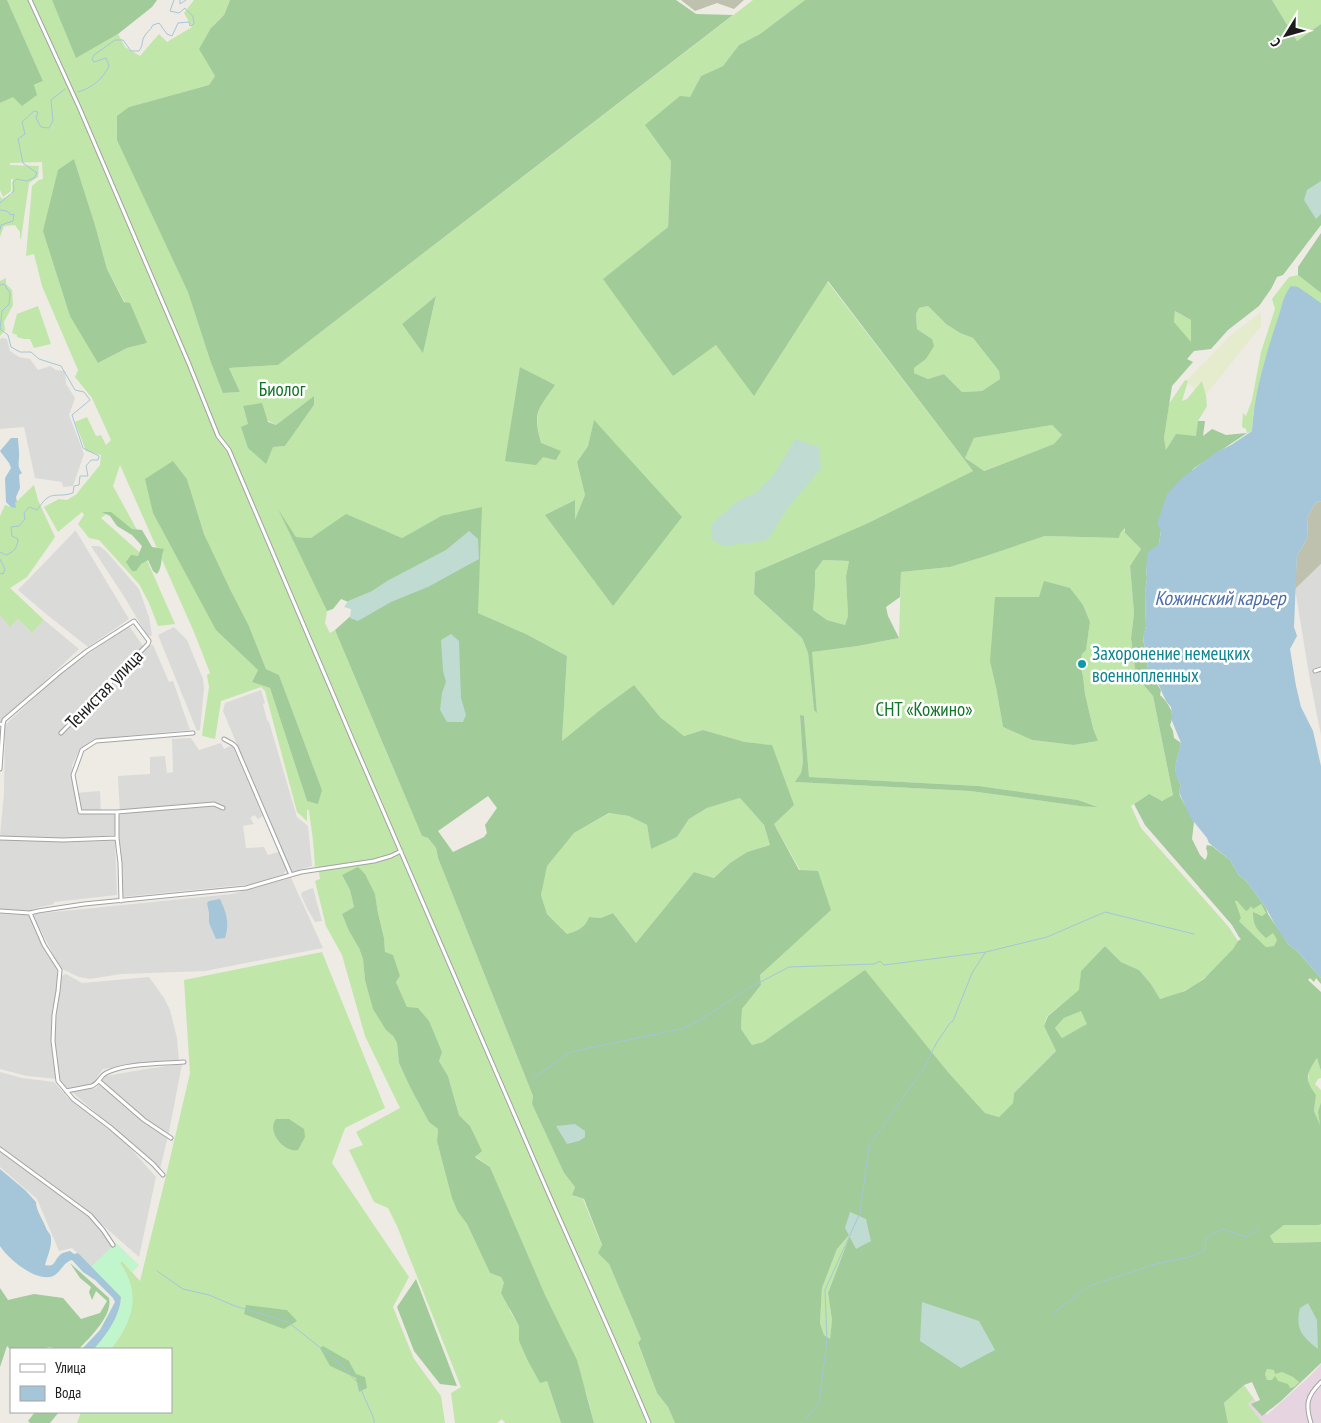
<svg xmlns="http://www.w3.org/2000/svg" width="1321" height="1423" viewBox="0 0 1321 1423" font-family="'PT Sans Narrow',sans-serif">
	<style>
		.residential { fill: #dadad9 }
		.industrial { fill: #e6d5e1 }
		.construction { fill: #bfc1af }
		.farmland { fill: #e5ecce }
		.grass { fill: #c0e6aa; fill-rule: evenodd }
		.forest { fill: #a1cb99; fill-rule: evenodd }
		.wetland { fill: #c0dbd2 }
		.park { fill: #c1f6cc }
		.water { fill: #a5c6d9 }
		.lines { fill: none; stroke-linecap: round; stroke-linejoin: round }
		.stream { stroke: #a5c6d9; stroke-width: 1 }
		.street-casing { stroke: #a3a3a3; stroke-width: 5 }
		.street { stroke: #fff; stroke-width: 3 }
		.culture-dot { fill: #0f9aa8; stroke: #fff; stroke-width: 2 }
		.labels { text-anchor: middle; stroke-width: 5; stroke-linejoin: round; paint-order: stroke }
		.park-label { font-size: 19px; fill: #107426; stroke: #fff }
		.culture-label { font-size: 19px; fill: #0d838f; stroke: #fff; text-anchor: start }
		.street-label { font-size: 19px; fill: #1c1c1c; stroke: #fff }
		.water-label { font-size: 20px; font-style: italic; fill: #4e6fa7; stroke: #fff }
	</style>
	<rect width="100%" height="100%" fill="#edebe3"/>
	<path class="residential" d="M2,338L7,339L10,351L19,357L30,359L38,370L50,366L56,370L65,371L66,384L75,398L69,415L84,454L73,486L63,487L62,482L35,478L24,427L0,429V339Z
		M75,531H76L129,619L88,647L46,614L18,590Z
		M91,546H99L106,551L139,589L149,617L152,635L148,637L125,598Z
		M1321,564V735L1310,680L1295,589Z
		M0,615L10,626L18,619L32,633L44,620L79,649L0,723Z
		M129,626L143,646L153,645L169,682L173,681L190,730L94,739L80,749L72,765L75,793L100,791L101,814H120L118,776L150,774V757L165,756L167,773L173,772L172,739L191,738L199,750L221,743L224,749L232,745L263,816L258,819L254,815L250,818L254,824L243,826L246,848L264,847L268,855L279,852L287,870L283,874L253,884L122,897L116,835L59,839L0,836L4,793L5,725L63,671Z
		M174,627L187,640L203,679L204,689L200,730L197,731L158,635Z
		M261,690L265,703L263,704L267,720L269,722L297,817L308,826L312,866L292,872L251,778L223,711L225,703Z
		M0,839L60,842L115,841L117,895L54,902V904L36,908L29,911L0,910Z
		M291,878L323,948L205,971L121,974L90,979L79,977L60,968L35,919L34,914L232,894Z
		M313,888L322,921L315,922L308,910L301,895L302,892Z
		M0,914L29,915L42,946L57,968V989L52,1011L51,1029L57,1079L27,1076L0,1069Z
		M66,974L82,983L149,977L164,998L170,1010L177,1038L179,1061L103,1069L90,1087L64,1090L59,1077L54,1035L61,976Z
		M182,1064L169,1132L160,1169L72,1092L96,1088L106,1076L146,1069Z
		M0,1072L22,1078L54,1082L69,1099L124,1141L156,1177L139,1257L80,1205L63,1194L0,1146Z
		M0,1152L79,1209L98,1225L113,1246L91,1267L72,1248L59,1251L37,1199L0,1167Z"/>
	<path class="industrial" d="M1321,1364V1423H1263L1248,1404L1254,1399L1267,1415L1310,1376Z"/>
	<path class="construction" d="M681,0H744L734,9L717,3L695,11Z
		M1321,501V564L1295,589L1297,556L1308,537L1307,518L1315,503Z"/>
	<path class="farmland" d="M1261,312V326L1204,397L1186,381L1232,334Z"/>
	<path class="grass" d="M7,0H52L77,57L118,34L125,47L140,56L159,34L167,42L192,27L184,13L194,0H230L224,15L211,28L215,76L209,85L129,107L210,360L224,393L240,392L229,368L278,365L753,0H805L760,34L739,45L723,66L701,76L690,97L671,161L668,227L604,279L673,375L716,345L827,281L973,471L866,524L755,572L754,594L802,638L808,653L814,710L817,712L811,652L858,646L899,638L901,572L950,567L983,557L1045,536L1119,538L1120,534L1126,528L1125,533L1141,549L1130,566L1134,613L1131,638L1136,676L1153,696L1173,795L1163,801L1147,795L1131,806L1141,828L1228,926L1238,941C1228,960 1205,980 1186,990C1178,994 1169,996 1160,999L1151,984L1139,970L1121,962L1105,946L1081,971L1080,990L1047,1016L1044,1026L1056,1051L1014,1093L1013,1103L999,1117L985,1113L948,1072L865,971L763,1042L752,1045L741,1029L742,1009L761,985L760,975L830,910L800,870L774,824L772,745L745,742L703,730L684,736L660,717L634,685L600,710L562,741L567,656L526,634L478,613L441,516L402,538L346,515L311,538L296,537L281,514L327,611L325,623L330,633L335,630L422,836L428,838L436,848L438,858L533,1096L532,1104L564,1173L575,1187L572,1195L583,1199L602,1246L599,1253L609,1264L641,1339L638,1344L657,1393L668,1407L675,1423H594L586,1392L490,1167L475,1156L470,1126L459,1115L448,1076L407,1007L396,982L400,976L385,952L384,938L378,913L375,894L342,875L350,890L354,907L342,914L349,931L359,948L363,959L365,980L386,1030L393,1036L397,1043L399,1063L410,1087L429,1121L438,1129L437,1141L458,1212L467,1224L490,1273L501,1277L504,1283L510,1311L519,1326V1341L547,1381L561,1423H505L502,1419L497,1423H455L451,1393L461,1387L397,1226L388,1208L374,1202L349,1150L363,1145L356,1132L400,1108L365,1036L342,955L326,926L315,881L320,879L318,866L315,867L313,840L309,811L307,809V821L297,812L265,691L261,687L221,701L215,739L203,736L202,735L209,687L207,675L210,673L194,632L120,465L113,486L137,530L132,529L108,513L101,518L146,558L175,624L158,626L149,603L139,584L99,540L89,538L78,524L84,515L82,512L58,532L44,507L59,499L67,500L77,494L78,492L100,465L101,455L86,451L75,422L87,417L96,436L101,435L106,445L111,440L92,398L75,377L78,370L42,286L34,254L26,256L32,186L39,180L43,179L42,162L10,163V165L39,166L38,177L29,183L21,239L20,238V232L15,225L4,226L0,237V196L2,199L12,194L13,179H11V191L3,197L0,190V103L43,81ZM74,159L95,225L107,269L147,343L127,348L98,363ZM435,297H436L423,352L402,324ZM520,367L554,385C537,411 534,412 541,443ZM314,396V405L285,446L273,447L248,424L243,407L276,425ZM594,421L613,605L546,515L575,500V522L585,495L577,462L588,446ZM173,461L187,479L204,534L231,591L249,626L266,669L279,675L322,790L307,801L270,688L252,682L258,670ZM995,597H1039L1083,605L1090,622L1086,649L1082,654L1080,664L1083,676L1085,694L1093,728L1098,741L1074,745L1032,740L1003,727L996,687ZM800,716H804L809,777L979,786L1078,800L1096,806H1079L970,791L796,782L801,773L803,762Z
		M1272,0H1321V24L1297,41Z
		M1298,275L1321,293V303L1313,298L1287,291L1264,363L1253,415L1252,431L1247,433L1246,429L1242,427L1243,413L1246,416L1252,400L1261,352L1275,309L1272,299L1289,277Z
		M6,278V284L12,290L13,305L4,322L5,330L0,336V281Z
		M38,306L51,344L34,348L30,339H24L17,337V335L12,333L17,314Z
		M928,306L946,324L960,333L973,338L999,371L1000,379L982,391L962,392L944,374L928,379L914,373V368L926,359L932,339L917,329L916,314L919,308Z
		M1175,311L1191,320V343L1174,322Z
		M1185,380L1188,381L1182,401L1187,399L1202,381L1206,396L1207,406L1198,421L1197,436L1166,451L1164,438L1169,404Z
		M1052,425L1062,435L1055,444L983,471L965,458L974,438Z
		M34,485L38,500L55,537L27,577L10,588L44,620L32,633L18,619L10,627L0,615V516L5,505L11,507Z
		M823,560L849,561L846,576L848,616L845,625L827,620L813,610L815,587V571Z
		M740,798L764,825L770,845L747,852L730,863L714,878L694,872L636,943L613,913L601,918L589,917C585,928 577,931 567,934L547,914L541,895L546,866L574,833L610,813L629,816L647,825L651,848L677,837L689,819L707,808Z
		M1236,901L1251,905L1261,904L1266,913L1262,916L1258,914L1273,933L1277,940L1274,946L1266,947L1239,921L1235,902Z
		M322,952L385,1108L345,1128L332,1163L409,1277L393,1307L414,1359L441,1396L445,1423H77L81,1412H171V1349H111C132,1322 141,1294 120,1263L122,1261L140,1281L165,1180L190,1073L184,980ZM246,1306L287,1310L296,1321L284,1329ZM349,1361L356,1374L367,1387L359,1392L357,1378L330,1366Z
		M1081,1010L1088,1024L1062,1038L1055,1028L1064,1018Z
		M1317,1058L1321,1071V1078L1318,1079L1315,1084L1321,1090V1102L1318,1112L1321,1128L1314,1111L1316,1095L1308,1085L1309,1071Z
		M1321,1224V1242L1274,1243L1270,1236L1284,1225H1319Z
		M852,1232L828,1293L832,1320L830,1340L824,1335L820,1323L822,1288L837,1249Z
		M1267,1369C1280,1370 1290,1373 1299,1382L1294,1387L1290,1388L1272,1380H1267L1265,1374Z
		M1244,1385L1254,1399L1248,1404L1263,1423H1228L1224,1403Z"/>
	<path class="forest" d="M0,0H7L43,81L34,85L37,95L22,106L13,97L0,103Z
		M52,0H157L152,7L118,34L76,58Z
		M230,0H676L696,14L733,15L278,365L229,368L240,392L223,393L210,360L188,292L117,140V116L129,107L209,85L215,76L199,49L211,28L224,15Z
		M805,0H1272L1297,41L1321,24V225L1283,275L1277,277L1271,289L1259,306L1228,330L1211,349L1194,351L1187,359L1193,362L1172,386L1164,438L1166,450L1176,434L1196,436L1198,421H1205L1203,436L1212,429L1226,435L1247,433L1193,469L1161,530L1159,544L1146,568L1147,578L1145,593L1146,626L1143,638L1148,669L1155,677L1154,680L1161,690L1160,695C1168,703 1176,713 1170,725L1173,731L1174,738L1181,743C1177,763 1171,766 1181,786L1179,792L1180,796L1194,822L1192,839L1200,855L1205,860C1208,856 1208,852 1206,848L1207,845L1212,846L1230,860L1238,874L1247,882L1266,908L1268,914L1288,944L1297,951L1321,978V989V984L1316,978L1314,982L1310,978L1308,980L1321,992V1071L1317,1058C1306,1075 1304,1079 1316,1095L1314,1111L1320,1125L1318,1112L1321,1102V1224L1319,1225H1284L1270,1236L1274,1243L1321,1242V1363L1281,1401L1262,1416L1251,1404L1260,1400L1252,1382L1244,1385L1224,1403L1228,1423H675L668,1407L657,1393L638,1343L641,1339L609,1264L598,1253L602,1245L584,1199L572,1195L575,1187L564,1173L532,1104L533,1096L438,858L436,848L428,838L422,836L335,630L354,613L351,603L341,599L333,609L327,611L278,509L296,537L311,538L346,514L402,538L441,516L482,507L478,613L526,634L567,656L562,741L600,710L634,685L660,717L684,736L703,730L745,742L772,745L794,805L774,824L799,870L818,871L831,910L760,975L761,985L742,1009L741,1029L752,1045L763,1042L865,970L948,1072L985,1113L999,1117L1013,1103L1014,1093L1056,1051L1044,1026L1048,1016L1079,990L1081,971L1105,946L1121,962L1139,970L1151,984L1160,999L1185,991L1204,979L1233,949L1238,941L1241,939L1239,937L1232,925L1145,825L1134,804L1149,794L1162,801L1173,795L1153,696L1136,676L1131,638L1134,613L1130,566L1141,549L1125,533V528L1120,534L1119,538L1045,536L983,557L950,567L901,572L900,597L886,607L888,616L899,638L858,646L812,652L817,713L814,710L808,653L802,638L754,594L755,572L866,524L973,471L828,281L754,396L716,345L673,376L603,279L668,227L671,161L645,125L680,96L690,97L701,76L723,66L739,45L760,34ZM928,306L946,324L960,333L973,338L999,371L1000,379L982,391L962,392L944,374L928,379L914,373V368L926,359L934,346L932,339L917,329L916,314L919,308ZM1175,311L1191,320V342L1174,322ZM1052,425L1062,435L1054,444L984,471L965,458L974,438ZM823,560L849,561L846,576L848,616L845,625L827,620L813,610L815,587V571ZM488,796L497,808L485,825L487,833L484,837L453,852L438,831ZM740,798L764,825L770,845L747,852L730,863L714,878L694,872L636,943L613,913L601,918L589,917C585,928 577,931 567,934L547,914L541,895L547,866L574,833L609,813L629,816L647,825L651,849L677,837L689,819L707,808ZM1235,901H1237L1246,911L1248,910L1251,906L1253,909L1261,904L1266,913L1262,916L1253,912C1253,925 1256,929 1266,938L1273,933L1277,940L1274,946L1266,947L1239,921L1241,918ZM1081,1011L1087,1024L1062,1038L1055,1028L1064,1018ZM851,1233L828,1293L832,1320L830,1339L824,1335L820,1323L822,1288L837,1249ZM1267,1369L1274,1370L1275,1374L1282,1372L1293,1377L1299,1382L1294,1387L1290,1388L1288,1384L1278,1381L1275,1376L1272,1380H1267L1265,1374Z
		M74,159L95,225L107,269L124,302L130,303L147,343L127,348L98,363L70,316L43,231L58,170Z
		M1321,233V293L1298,275V267Z
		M436,296L423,353L402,324Z
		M520,367L555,385C537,411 533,412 541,443L561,451L556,460L543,457L536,465L505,461Z
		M314,396V405L285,446L273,447L266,464L248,448L241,427L248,424L243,406L262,403L268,422L276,425Z
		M594,420L682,517L613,606L545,515L575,500V520L585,495L577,462L588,446Z
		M173,461L187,479L204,534L231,591L249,626L266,669L279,675L322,790L318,804L307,801L270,688L252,682L258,670L216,630L153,513L145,479Z
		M102,512H111L132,529L142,530L152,547L164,549C160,558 163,566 157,574L153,571L148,560L141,564L136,571H132L126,562L131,555L138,556L142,546L132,535L117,526L110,516Z
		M1044,581L1070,588L1083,605L1090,622L1086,650L1082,654L1080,664L1083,676L1085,694L1093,728L1098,741L1074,745L1032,740L1003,727L996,687L990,661L995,597H1039Z
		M800,715L804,716L809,777L979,786L1078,800L1098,807L1079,806L970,791L795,782L801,773L803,762Z
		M358,867L365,874L375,894L378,913L384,938L385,952L393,955L400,976L396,982L407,1007L418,1008L429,1021L442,1052L439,1061L448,1076L459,1115L470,1126L482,1151L475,1157L490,1167L545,1295L577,1360L594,1423H561L547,1381L540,1383L528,1361L519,1341V1326L501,1293L504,1283L501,1277L490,1273L467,1224L458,1212L452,1198L437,1141L438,1129L429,1122L410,1087L399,1063L397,1043L393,1036L386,1030L373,1009L365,980L363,959L359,948L349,931L342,914L354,907L350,890L342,875Z
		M276,1119H289L304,1129L305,1137L298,1150C284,1153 266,1131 276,1119Z
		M70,1263L109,1298C113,1316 90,1337 79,1349H62L48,1347L45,1349H11V1350L7,1346L0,1367V1288L8,1300L34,1294L63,1298L81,1319L100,1313L107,1301L96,1291L92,1300L89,1292L91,1287L80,1278Z
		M416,1279L457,1386L440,1384L414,1351L397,1307Z
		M246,1305L287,1310L297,1321L284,1329L244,1314Z
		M323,1346L349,1361L356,1374L365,1377L367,1388L359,1392L356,1378L330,1366L320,1348Z
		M35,1412H59L50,1423H30L28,1421Z"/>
	<path class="wetland" d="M1321,181V214L1316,219L1304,200L1307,190Z
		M795,439L819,447L821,468L787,509L769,538L764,541L723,546L711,539V525L736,502L756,493L775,473Z
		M469,531L478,539L479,559L428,587L391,602L358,621L350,618L351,609L344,607L348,601L372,591L387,581L446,550Z
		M451,634L459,641L461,698L466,715L463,722H447L440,710L442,693L446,682L443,671L441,640Z
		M575,1124L585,1131V1137L579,1141L567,1144L556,1126Z
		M850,1212L866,1219L871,1241L856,1249L845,1228Z
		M922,1302L979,1321L995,1350L961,1368L920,1341Z
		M1308,1303L1317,1320L1318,1349C1302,1336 1295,1330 1300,1308Z"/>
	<path class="park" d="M116,1243L139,1265L133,1272L122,1261L120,1263C142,1295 133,1320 111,1349H94C106,1334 120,1317 121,1298L91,1267Z"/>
	<path class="water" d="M1291,286L1298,287L1321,303V501L1315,503L1307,518L1308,537L1297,556L1294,627L1297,636L1290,649L1296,686L1301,707L1313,731L1321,766V978L1297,951L1288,944L1278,930L1266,908L1247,882L1238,874L1230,860L1209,843L1207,838L1190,817L1179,792L1181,786L1176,776L1175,766L1181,743L1172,721L1171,707L1166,701L1155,677L1148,669L1143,637L1146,626L1145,593L1147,578L1146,568L1148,552L1159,544L1161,530L1157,524L1167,494L1182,478L1215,453L1231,445L1252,431C1254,393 1266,354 1278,318C1282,307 1283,295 1291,286Z
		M11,438H18C18,443 19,447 19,452C20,461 16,465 22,473L19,475L20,488L16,497L17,502L15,503L16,508L11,507L6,502L5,478L11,468L9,463L0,451Z
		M220,899C226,912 230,923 225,938L216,939L209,923V913L207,903L209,901Z
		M0,1169L25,1190L36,1202C36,1211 43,1219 46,1228C47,1232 51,1233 51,1238C52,1247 47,1257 45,1265C56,1268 54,1259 61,1254C64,1252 67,1252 70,1251L74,1254L78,1253L121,1297C120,1317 106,1335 94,1349H82L100,1330L115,1302L113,1298L95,1280L83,1272L72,1260C64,1262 62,1270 55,1275C39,1285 8,1259 0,1246Z"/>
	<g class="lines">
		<path class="stream" d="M180,0V4L186,0
			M78,92C92,88 103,79 109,66L106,58L94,62L92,59L94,55L115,40H123L131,51H139C142,47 142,44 143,39C145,33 151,30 153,25L159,23L167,34L172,36L178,23L189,22L190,26L194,24C193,11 190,16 185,8L179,13L170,11L174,0
			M0,203L14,191L13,182L17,179L26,181L34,178L37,173L23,163L18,139L25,134L22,122L34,111L38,112L36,118L41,127L49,128L53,121L51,100L65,89
			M0,210L7,211L11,215L14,214L13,221L1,225L0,230
			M0,285L4,284L10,293L9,304L2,311L0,329L8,335L11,347L20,352H31L39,359L61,366L75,390L84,392L90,400L72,415L83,448L99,456L98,460H91L86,466L88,476H80L79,485L74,486L73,493C53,499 52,488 37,510L29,507L24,513L25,519L19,526L11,527L12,536L18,539C17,548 15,551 6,555L0,552
			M0,559L5,569L3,574L0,573
			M532,1079L570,1052L681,1029L700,1020L749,988L789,967L874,964L880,961L884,965L986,952L1047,937L1105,912L1194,934
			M157,1271L183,1289L209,1295L235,1306L288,1322L337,1361L358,1383L374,1419V1423
			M1052,1314L1089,1286L1152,1265L1193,1256L1205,1250L1206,1238L1222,1229L1246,1237L1259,1229
			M805,1420L819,1402L827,1340L825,1290L860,1213L869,1146L922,1071L937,1042L950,1023L953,1021L972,973L985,953"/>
		<g class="street-casing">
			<path id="street" d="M30,0L79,107L189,364L218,436L229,450C331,692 436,933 540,1174C576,1257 614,1339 649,1423
				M1315,671L1321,669
				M0,724L3,725L4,720L60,672L87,651L134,621L149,641L148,644L61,733
				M224,739L233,744L236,747L291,875
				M0,769L3,725
				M117,812L214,804L223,808
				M0,838L63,840L117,838L120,863L121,901
				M117,838V812H80L73,775L82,750L96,741L193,733
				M0,911L30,913L38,911L84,904L246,888L301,872L374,861L391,856L401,851
				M30,913L44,945L60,970L58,991L54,1015L53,1041L58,1081L73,1099L110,1127L153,1164L163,1175
				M99,1081L144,1120L171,1138
				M66,1091L92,1086C99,1083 100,1076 106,1073C126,1063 161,1064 184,1062
				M0,1149L90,1215L103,1230L113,1245
				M1311,1423C1305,1404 1307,1396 1321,1382"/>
		</g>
		<use href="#street" class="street"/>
	</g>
	<circle class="culture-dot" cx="1082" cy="664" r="5"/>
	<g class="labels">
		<g class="park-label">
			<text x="282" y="396">Биолог</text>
			<text x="924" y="716">СНТ «Кожино»</text>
		</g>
		<g class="culture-label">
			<text x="1092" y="660">Захоронение немецких<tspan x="1092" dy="22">военнопленных</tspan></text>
		</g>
		<g class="street-label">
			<text transform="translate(104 689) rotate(-46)" y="7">Тенистая улица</text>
		</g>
		<g class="water-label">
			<text x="1220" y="605">Кожинский карьер</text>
		</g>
	</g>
	<rect x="10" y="1348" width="162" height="65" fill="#ffffff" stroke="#a4a4a4"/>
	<rect x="20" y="1364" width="25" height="8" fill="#ffffff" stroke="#a4a4a4"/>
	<text x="55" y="1373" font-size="15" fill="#1c1c1c">Улица</text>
	<rect x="20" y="1386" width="25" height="15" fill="#a5c6d9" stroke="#a4a4a4"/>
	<text x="55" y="1398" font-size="15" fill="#1c1c1c">Вода</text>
	<g transform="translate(1286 35) rotate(233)" stroke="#ffffff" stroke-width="4" paint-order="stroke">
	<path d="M0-4L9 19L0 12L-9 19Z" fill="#1c1c1c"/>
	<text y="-8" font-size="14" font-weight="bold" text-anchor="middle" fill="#1c1c1c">С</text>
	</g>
</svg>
